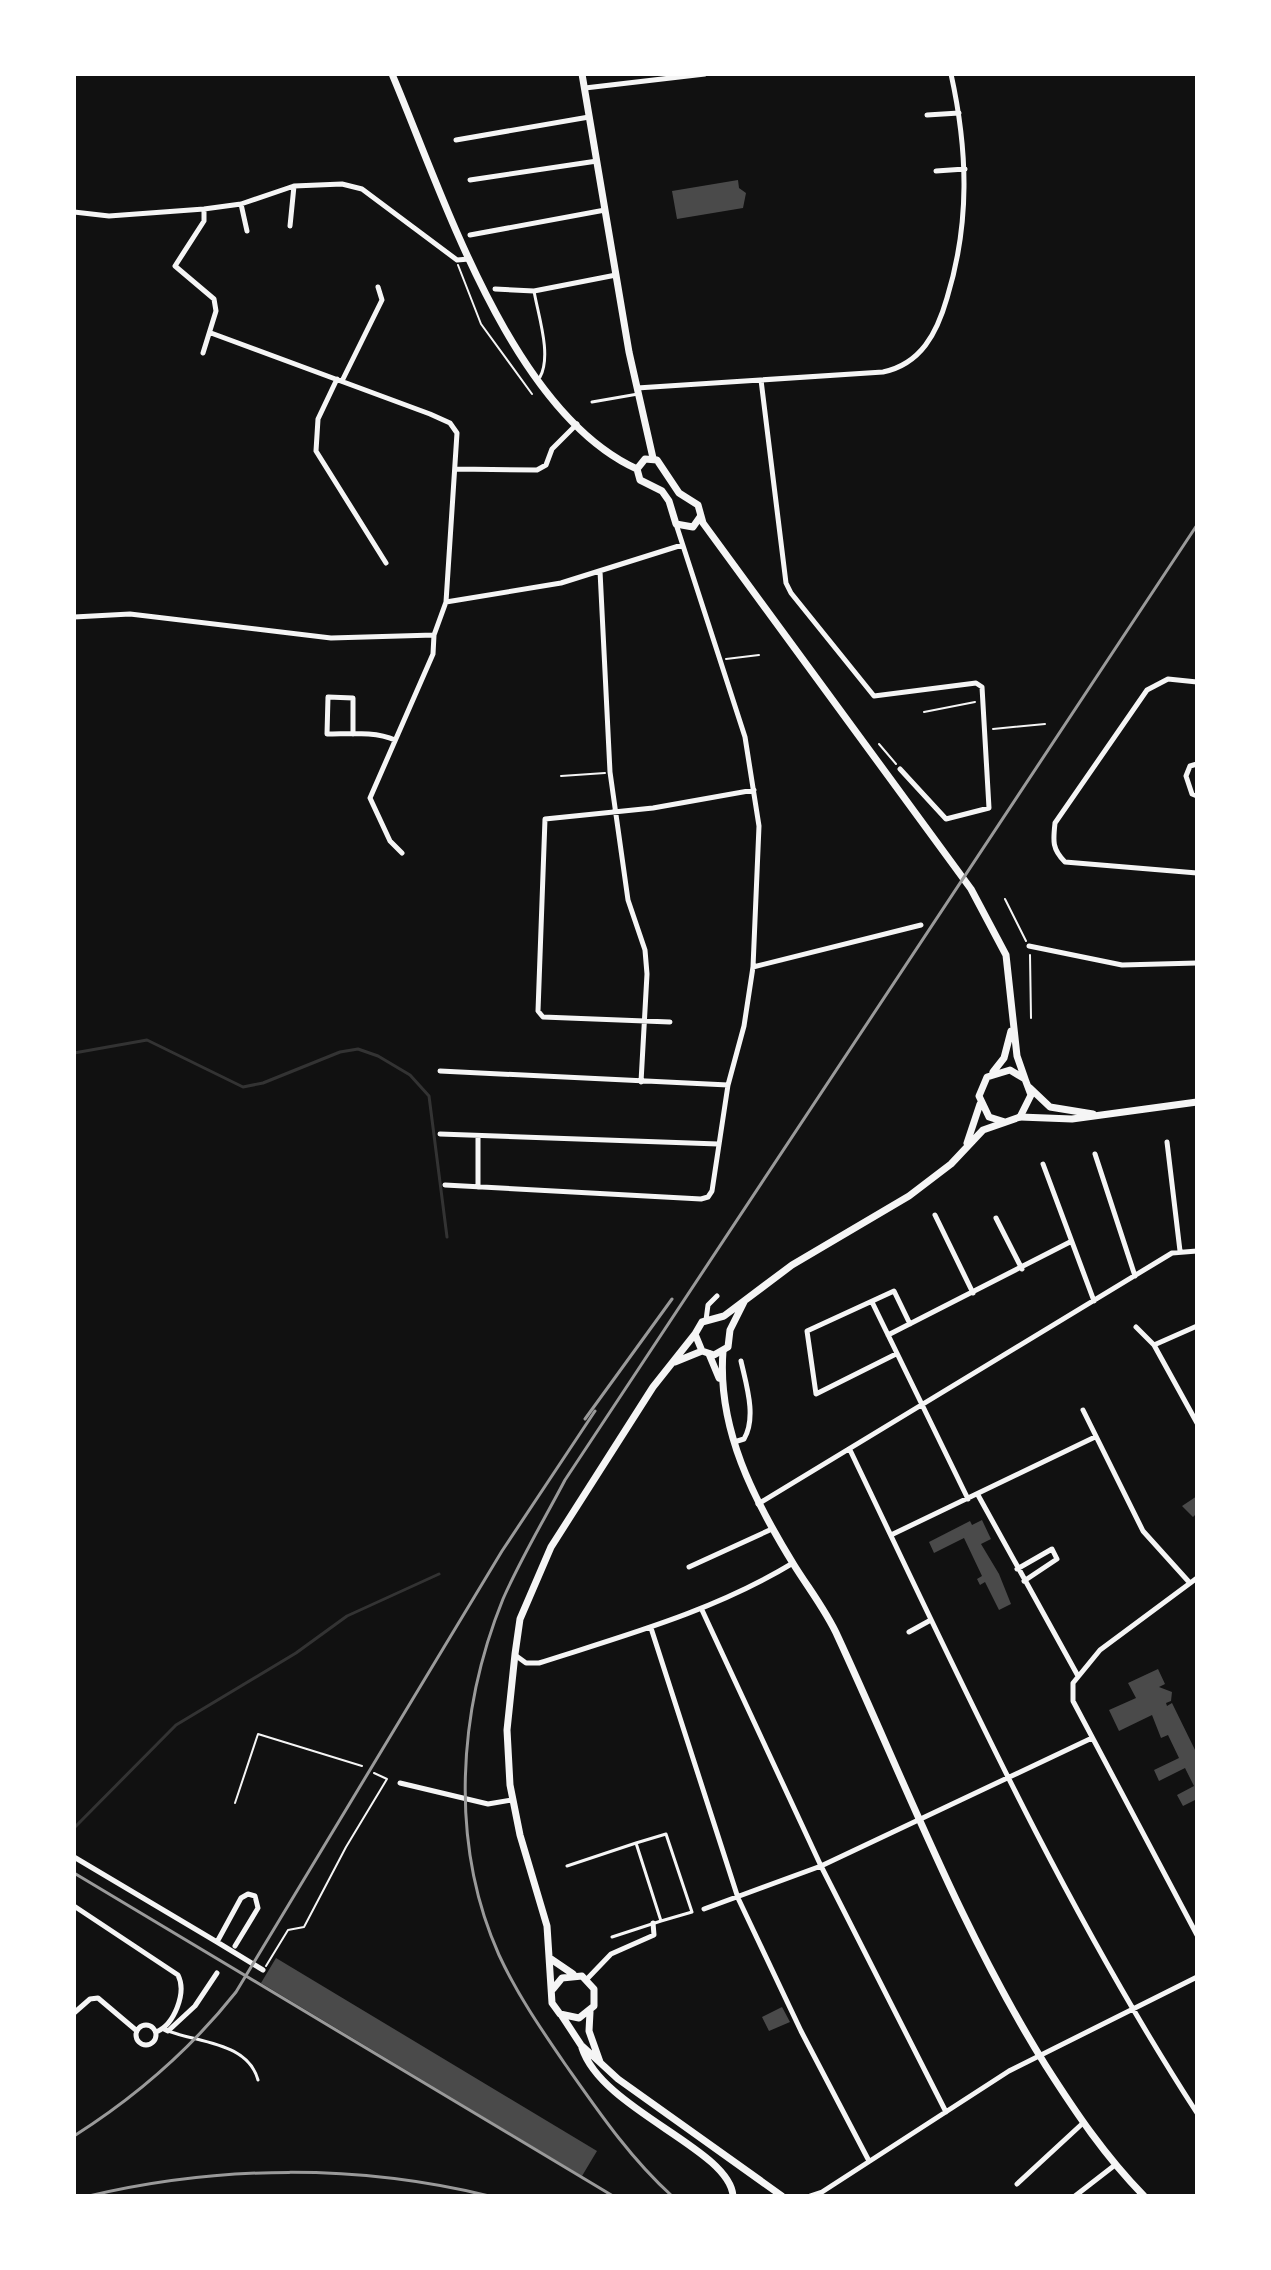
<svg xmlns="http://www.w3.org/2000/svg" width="1271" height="2270" viewBox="0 0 1271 2270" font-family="'DM Sans',sans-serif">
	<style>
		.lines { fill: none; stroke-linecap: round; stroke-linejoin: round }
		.stream { stroke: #333; stroke-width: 3 }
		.building { fill: #4a4a4a }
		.path { stroke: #f5f5f5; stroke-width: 2 }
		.service { stroke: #f5f5f5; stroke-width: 3 }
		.minor { stroke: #f5f5f5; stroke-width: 5 }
		.tertiary { stroke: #f5f5f5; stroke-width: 7 }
		.secondary { stroke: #f5f5f5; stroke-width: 7 }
		.rail { stroke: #9a9a9a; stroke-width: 3 }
	</style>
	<rect width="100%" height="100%" fill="#111"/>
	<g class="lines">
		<path class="stream" d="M74,1053L147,1040L243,1087L263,1083L340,1052L358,1049L378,1056L410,1075L429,1096L447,1237
			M74,1828L176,1725L296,1653L347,1616L439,1574"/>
	</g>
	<path class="building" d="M738,180L739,188L746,193L743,208L677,219L672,191Z
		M1197,1496V1513L1193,1517L1182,1506Z
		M982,1520L991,1539L981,1544L999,1574L1011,1604L999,1610L985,1582L980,1585L977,1579L982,1576L964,1538L934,1553L929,1542L970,1521L972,1525Z
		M1158,1669L1165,1684L1159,1687L1172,1692L1171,1701L1166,1703L1167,1706L1172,1703L1197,1754V1799L1183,1806L1177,1795L1194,1786L1185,1768L1159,1781L1154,1770L1179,1758L1168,1735L1161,1738L1152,1715L1119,1731L1109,1710L1136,1698L1128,1683Z
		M276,1958L597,2151L582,2176L261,1983Z
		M782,2007L790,2022L769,2031L762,2017Z"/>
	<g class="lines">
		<path class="path" d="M458,265L481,324L532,394
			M726,659L759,655
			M924,712L975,702
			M993,729L1045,724
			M879,744L896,764
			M561,776L605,773
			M1005,899L1026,941
			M1030,955L1031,1018
			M235,1803L258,1734L362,1766
			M266,1966L288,1930L304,1927L346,1847L387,1779L374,1773"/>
		<path class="service" d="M534,291C538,315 552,355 540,377
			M592,402L638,394
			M666,1834L692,1912L661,1921L636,1843Z
			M567,1866L636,1843
			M612,1937L661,1921
			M168,2031C201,2043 248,2043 258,2080"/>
		<path class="minor" d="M585,88L705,74
			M927,115L959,113
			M456,140L589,117
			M936,171L965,169
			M470,180L597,161
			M241,204L247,231
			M74,212L109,216L204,209L241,204L294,186L342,184L362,189L457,260L469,259
			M290,226L294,186
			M470,235L605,210
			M495,289L534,291L616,275
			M211,333L430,414L450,423L457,433L446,602L434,635L433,654L370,798L390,841L402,853
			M203,353L216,311L214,299L175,266L204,221V209
			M337,379L318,419L316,451L386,563
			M761,380L786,583L791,593L874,696L976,683L982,687L989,808L946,819L900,769
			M342,381L382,300L378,287
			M637,388L883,372C921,364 937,333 947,298C970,223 968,151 951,74
			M456,469L537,470L546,465L552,449L577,424
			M600,571L610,772L628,900L645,950L647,974L641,1082
			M446,602L561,583L682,545
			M74,617L130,614L331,638L434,635
			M1197,682L1168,679L1147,690L1055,823C1053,841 1052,849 1065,862L1197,873
			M353,734V698L328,697L327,734C349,734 375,731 395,740
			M1197,764L1190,766L1186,776L1192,794L1197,796
			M1029,946L1122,965L1197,963
			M753,967L921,925
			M670,1022L543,1017L538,1011L545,819L653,808L754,790
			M440,1071L728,1085
			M440,1134L718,1144
			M1167,1142L1180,1251
			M1095,1154L1135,1276
			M1043,1164L1094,1301
			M445,1185L701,1199L708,1197L712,1191L728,1085L744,1026L753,967L759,826L745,737L676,524
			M478,1187V1136
			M935,1215L973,1293
			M996,1218L1022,1269
			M872,1302L968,1499
			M706,1320L708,1305L717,1296
			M1136,1327L1154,1345L1197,1423
			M888,1335L1070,1242
			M1154,1345L1197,1326
			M896,1354L816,1394L807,1331L894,1291L910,1324
			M1083,1410L1143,1531L1189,1582
			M734,1442L744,1439C757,1417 746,1384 741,1361
			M850,1450C958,1675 1061,1903 1197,2113
			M978,1495L1078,1676
			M758,1504L1172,1253L1197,1251
			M891,1535L1095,1437
			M689,1567L772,1529
			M1017,1569L1052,1549L1057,1559L1024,1581
			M1197,1578L1100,1650L1073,1683V1701L1197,1935
			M702,1610L821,1866L946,2112
			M651,1628L738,1898L801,2031L869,2161
			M909,1632L929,1621
			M515,1655L526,1663H539C626,1635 714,1611 793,1563
			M400,1783L488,1804L512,1800
			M74,1857L217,1942L241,1898L248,1894L255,1896L258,1908L235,1946
			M74,1906L178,1975C187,1993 174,2025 156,2032
			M704,1909L821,1866L1092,1738
			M217,1942L263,1970
			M587,1979L611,1954L654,1935L653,1923
			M74,2013L90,1999L98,1998L137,2031
			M136 2035a10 10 0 1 1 20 0a10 10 0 1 1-20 0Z
			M164,2029L168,2031L195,2006L217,1973
			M1017,2184L1083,2123
			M810,2196L822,2192L1009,2071L1197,1977
			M1075,2196L1115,2165"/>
		<path class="tertiary" d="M582,74L629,352L653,458
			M1030,1088L1050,1107L1093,1114
			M1020,1117L1072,1119L1197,1102
			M723,1351C717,1429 754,1500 794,1565C809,1589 827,1612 838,1637C905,1782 961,1930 1046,2066C1076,2113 1105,2156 1144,2196
			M709,1354L719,1378"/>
		<path class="secondary" d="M392,74C443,194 511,412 637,469
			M637,469L645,459L657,460L679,493L698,505L703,523L971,889L1006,955L1017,1056L1025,1079
			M637,469L640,480L662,491L669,501L676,524L693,527L700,517
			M993,1072L1004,1058L1011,1031
			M967,1143L980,1104
			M744,1302L730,1330L728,1347L714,1355L702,1351L695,1334L702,1322L724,1316L792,1265L909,1196L951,1164L983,1130L1020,1117L1031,1095L1025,1079L1010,1070L987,1077L979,1096L989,1117L1005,1122
			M675,1362L702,1351
			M551,1959L573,1974
			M553,1989L562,1978L582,1976L594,1989V2006L579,2018L560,2014L552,2003L547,1926L520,1835L510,1785L507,1730L515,1654L520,1619L551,1547L653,1387L695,1334
			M590,2012L589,2031L600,2062
			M562,2016L581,2045L618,2079L782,2196
			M582,2048C602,2110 730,2149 733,2196"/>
		<path class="rail" d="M585,1419L672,1299
			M74,1873L613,2196
			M74,2136C137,2096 190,2050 236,1992L502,1551L595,1411
			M89,2196C220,2165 358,2164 489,2196
			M672,2196C630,2158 598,2111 565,2064C541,2029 517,1994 499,1955C449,1843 458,1710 503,1599C521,1558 544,1520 565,1480L1197,525"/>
	</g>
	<rect width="1271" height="2270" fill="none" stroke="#ffffff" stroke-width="152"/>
</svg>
